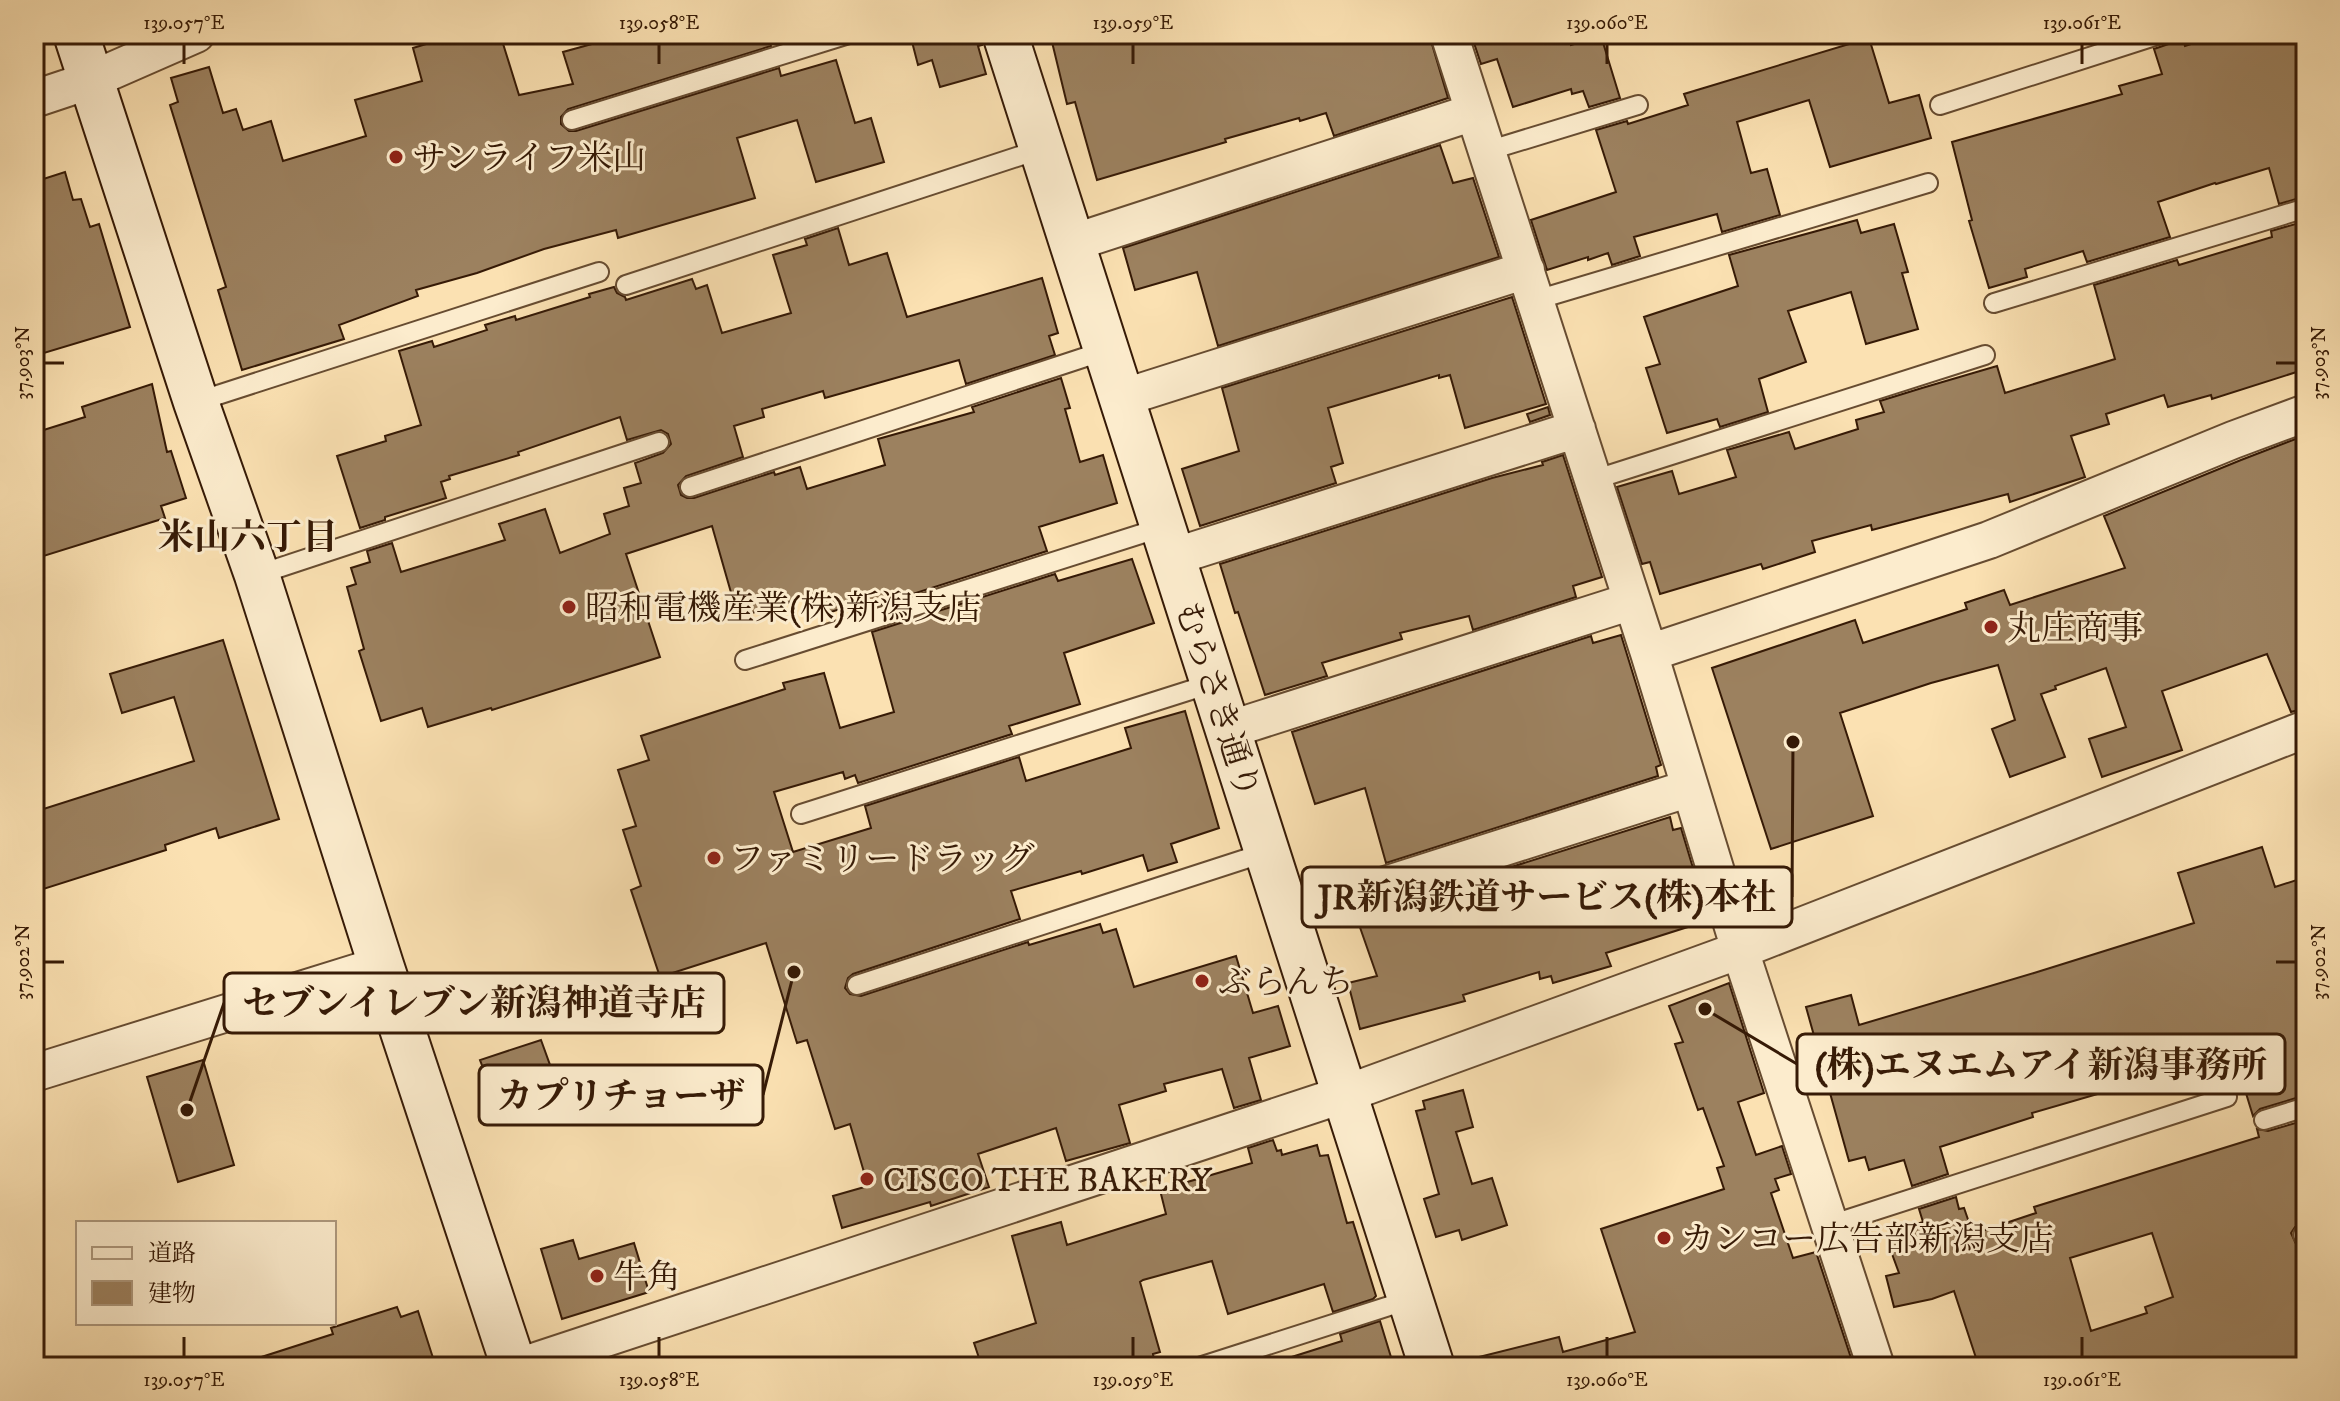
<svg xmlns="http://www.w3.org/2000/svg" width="2340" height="1401" viewBox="0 0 2340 1401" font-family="'IM FELL DW Pica','Noto Serif JP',serif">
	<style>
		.building { fill: #9c815f; stroke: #361a06; stroke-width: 2; fill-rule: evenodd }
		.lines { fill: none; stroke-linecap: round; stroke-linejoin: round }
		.lane-casing { stroke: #674c31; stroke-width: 22 }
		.street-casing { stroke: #674c31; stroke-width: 40 }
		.secondary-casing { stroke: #361a06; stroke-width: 48 }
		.lane { stroke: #fceccd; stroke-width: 18 }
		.street { stroke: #fceccd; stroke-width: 36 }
		.secondary { stroke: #fceccd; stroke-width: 44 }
		.ticks { fill: none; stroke: #361a06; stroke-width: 3 }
		.poi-dot { fill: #8f2418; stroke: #fceccd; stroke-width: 3 }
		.labels { text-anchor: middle; stroke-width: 6; stroke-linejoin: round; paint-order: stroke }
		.poi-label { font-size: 34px; fill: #361a06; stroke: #fceccd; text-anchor: start }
		.street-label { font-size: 34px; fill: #361a06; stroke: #fceccd }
		.neighbourhood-label { font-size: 36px; font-weight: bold; fill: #361a06; stroke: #fceccd }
		.leader { fill: none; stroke: #361a06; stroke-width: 3 }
		.callout-dot { fill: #361a06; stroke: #fceccd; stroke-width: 3 }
		.callout { fill: #fceccd; stroke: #361a06; stroke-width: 3 }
		.callout-label { font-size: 36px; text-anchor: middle; font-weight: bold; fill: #361a06 }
		.neatline { fill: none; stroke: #361a06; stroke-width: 3 }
		.ticks-label { font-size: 20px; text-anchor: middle; fill: #361a06 }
	</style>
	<rect width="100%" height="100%" fill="#fbe1b2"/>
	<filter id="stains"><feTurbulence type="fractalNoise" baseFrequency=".0025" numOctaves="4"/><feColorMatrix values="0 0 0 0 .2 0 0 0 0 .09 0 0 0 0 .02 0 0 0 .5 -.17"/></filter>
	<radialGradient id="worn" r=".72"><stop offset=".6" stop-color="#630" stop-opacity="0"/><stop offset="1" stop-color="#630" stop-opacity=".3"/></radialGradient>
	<path class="building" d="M459,34H500L519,95L573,84L563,52L628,34H767L771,46L568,109L561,117V124L569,131H576L779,68L781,76L836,60L855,123L871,118L884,162L816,182L797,120L737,138L755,198L618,238L616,230L544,249L477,273L416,290L418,296L339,325L344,339L242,370L218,290L226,287L170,105L178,102L171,78L209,67L223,113L236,109L243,130L271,121L283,161L366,136L355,100L422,81L413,48Z
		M910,34H981L982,45L978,46L986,74L940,87L932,60L918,65Z
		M1086,34H1429L1448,98L1334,136L1326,113L1300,121L1299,118L1225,139L1226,142L1097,180L1075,102L1067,104L1052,42Z
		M1471,34H1568L1571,45L1601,36L1620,98L1589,107L1583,91L1572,94L1571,89L1513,107L1497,59L1481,64Z
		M2222,34H2298L2306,59V196L2279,204L2269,168L2216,184L2215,183L2158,202L2170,237L2087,262L2083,251L2025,269L2027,277L1989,288L1969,221L1972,220L1952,142L2122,94L2119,86L2162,74L2154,49L2183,39L2185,46Z
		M1869,38L1889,103L1919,95L1931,138L1830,167L1809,100L1737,122L1751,173L1767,169L1780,215L1722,232L1717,214L1634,237L1640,256L1612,265L1608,253L1588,260V257L1547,270L1531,220L1616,192L1596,130L1627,121L1628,124L1688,105L1684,94Z
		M1440,145L1453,183L1473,178L1499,257L1218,346L1197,272L1135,290L1123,248Z
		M65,172L73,200L81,199L90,227L99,224L130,327L34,356V182Z
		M1857,220L1861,233L1894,224L1908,272L1902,273L1918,329L1866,344L1851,292L1788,311L1806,362L1759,379L1768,412L1720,427L1717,419L1667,433L1646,368L1660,364L1644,317L1738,286L1729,255Z
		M2306,221V369L2212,399L2211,395L2168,407L2164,395L2106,414L2109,424L2071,436L2085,477L2010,502L2008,494L1872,530L1871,525L1812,541L1815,552L1763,569L1761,564L1660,594L1650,562L1642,564L1617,487L1672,471L1679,494L1736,477L1727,450L1789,432L1795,449L1858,429L1856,420L1884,412L1880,401L1922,388L1997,366L2005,393L2115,359L2094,285L2177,260L2179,265L2272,237L2271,231Z
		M838,228L849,265L887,253L907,317L1042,278L1058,333L1049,336L1055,355L966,384L959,360L825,398L823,391L762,409L764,417L734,426L743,457L686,476L678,485L681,495L687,498H694L774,472L775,475L800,467L807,489L885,465L878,439L974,412L972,407L1061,378L1070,408L1065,409L1080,462L1103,455L1117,503L1039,527L1047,551L866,609L864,601L822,615L815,595L738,617L712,526L626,554L660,657L492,710L491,708L428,727L422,708L381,721L359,651L364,649L347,587L356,584L351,568L370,562L367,551L392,543L401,572L505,540L499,524L545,509L560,553L610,534L604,514L629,506L624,488L641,483L635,463L663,453L671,444L668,434L661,430L627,440L620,417L518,452L519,455L449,476L450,479L441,482L446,498L385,517V520L360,528L337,456L386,441L385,436L421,425L399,351L432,341L434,347L487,330L485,325L515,316L516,320L590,297L589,294L614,287L617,293L625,297L626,300L692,279L696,289L707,285L722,333L791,313L773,255L807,245L805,239Z
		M1512,297L1546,404L1465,428L1450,375L1439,378V375L1328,408L1343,463L1331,467L1336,483L1200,526L1182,469L1239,451L1222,388Z
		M152,384L167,452L171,451L186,498L161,506L165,518L34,559V433L85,417L82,407Z
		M1548,407L1550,415L1530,422L1527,414Z
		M2306,435V708L2291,712L2267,654L2162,691L2182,750L2102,777L2089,739L2126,727L2106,668L2055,686L2056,689L2041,694L2065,757L2010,777L1992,729L2015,720L1998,665L1931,683L1840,713L1873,816L1771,849L1712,668L1855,620L1863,643L1967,609L1965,603L2004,590L2010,605L2125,568L2104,516L2241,460Z
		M1563,455L1602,577L1573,586L1576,597L1473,630L1469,616L1400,633L1402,639L1322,663L1327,676L1265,695L1238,612L1235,613L1220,564L1492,478L1543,465L1542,462Z
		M1132,559L1154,623L1064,653L1080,704L1009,726L1012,734L858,783L855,775L845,779L843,772L774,792L793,852L871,828L865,806L1019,757L1026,781L1131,748L1125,728L1185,711L1219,828L1171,844L1177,862L1148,871L1143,855L1082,874L1081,871L1011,891L1020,919L853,974L848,978L845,988L850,994L861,996L1028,942L1029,945L1100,924L1103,933L1116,929L1134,987L1236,956L1253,1013L1278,1006L1290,1046L1249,1058L1261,1100L1234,1108L1222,1069L1164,1084L1166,1091L1119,1105L1130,1143L1066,1161L1056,1128L978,1154L989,1187L931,1206L930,1202L842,1228L833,1196L868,1186L850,1124L835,1129L807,1040L797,1043L766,943L660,977L631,890L641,886L623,830L636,826L618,770L649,760L641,736L785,689L783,683L824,673L840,728L894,712L872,632L1055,574L1058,581Z
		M1621,635L1661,765L1656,767L1658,776L1386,863L1365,788L1315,804L1292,732L1591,636L1593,643Z
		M223,640L279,819L219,838L216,828L165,845L166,850L34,892V812L194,761L174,697L122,713L110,674Z
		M1670,817L1673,830L1681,828L1705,908L1690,913L1694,925L1606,953L1611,966L1553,983L1551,976L1540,979L1539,972L1463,995L1465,1001L1360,1029L1348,983L1377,976L1356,916Z
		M2262,847L2275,887L2306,877V1095L2260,1109L2253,1116L2234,1054L2133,1086L2132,1084L2032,1113L2033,1117L1940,1147L1948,1174L1912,1186L1904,1160L1869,1170L1865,1157L1849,1161L1806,1007L1851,995L1859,1025L2034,973L2194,923L2178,873Z
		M1729,983L1764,1093L1738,1102L1756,1155L1782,1146L1791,1174L1775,1179L1779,1190L1771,1193L1793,1258L1816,1252L1854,1367H1481L1479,1357L1559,1337L1563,1352L1635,1332L1601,1229L1724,1189L1717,1168L1724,1166L1703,1108L1698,1110L1675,1044L1683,1042L1669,1006Z
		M541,1040L550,1065L490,1086L480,1060Z
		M203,1060L234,1165L178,1182L147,1077Z
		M1463,1090L1473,1127L1456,1132L1472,1184L1492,1178L1507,1225L1462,1240L1459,1230L1436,1237L1424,1199L1439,1194L1416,1111L1425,1109L1423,1101Z
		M2306,1120V1222L2295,1227L2291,1233L2296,1244L2306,1247V1367H1979L1954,1291L1932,1299L1894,1307L1886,1276L1899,1273L1888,1243L1895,1241L1892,1232L1923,1222L1919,1209L1956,1197L1959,1209L1964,1208L1973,1234L2036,1213L2034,1207L2259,1137L2257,1129L2268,1131ZM2152,1233L2173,1297L2145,1307L2147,1313L2091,1331L2070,1258Z
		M1273,1140L1277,1151L1281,1150L1282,1155L1317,1145L1320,1156L1328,1155L1347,1223L1353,1222L1376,1296L1373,1299L1333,1312L1324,1284L1228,1314L1212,1261L1143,1280L1140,1282L1160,1352L1153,1354L1154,1360L1133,1367H982L974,1343L1036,1323L1012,1236L1061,1222L1067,1245L1166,1214L1160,1190L1252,1163L1248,1148Z
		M573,1240L579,1259L634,1243L649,1292L562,1319L541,1249Z
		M397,1307L401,1317L418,1311L433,1358L424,1360L426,1367H250L249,1361L333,1334L331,1328Z
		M1380,1321L1394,1367H1280L1279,1361L1342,1341L1340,1334Z"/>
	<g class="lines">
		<g class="lane-casing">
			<path id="lane" d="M1940,105L2161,34
				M572,120L849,34
				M1487,151L1638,105
				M626,285L1041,149
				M1536,300L1928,183
				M1994,303L2306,208
				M196,402L599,272
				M1593,480L1985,355
				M690,487L1107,350
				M257,575L659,442
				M745,660L1163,527
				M801,814L1213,683
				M857,985L1267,852
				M2264,1120L2306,1107
				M1830,1225L2227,1097
				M2303,1235L2306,1234
				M1199,1367L1411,1299"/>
		</g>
		<g class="street-casing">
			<path id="street" d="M1449,34L1649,653L1740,950L1876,1367
				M34,99L91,80L196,34
				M1072,243L1474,112
				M1122,398L1526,270
				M1173,557L1577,429
				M1649,653L1989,540L2233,440L2306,413
				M1228,730L1632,601
				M1288,916L1690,788
				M34,1073L381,965
				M518,1367L1345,1094L1740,950L2306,729"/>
		</g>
		<g class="secondary-casing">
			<path id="secondary" d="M76,34L196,402L257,575L381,965L514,1367
				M1005,34L1432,1367"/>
		</g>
		<use href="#lane" class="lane"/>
		<use href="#street" class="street"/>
		<use href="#secondary" class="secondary"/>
	</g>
	<path class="ticks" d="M184,44V64M659,44V64M1133,44V64M1607,44V64M2082,44V64M44,363H64M2276,363H2296M44,962H64M2276,962H2296M184,1337V1357M659,1337V1357M1133,1337V1357M1607,1337V1357M2082,1337V1357"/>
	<g class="poi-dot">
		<circle cx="396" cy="157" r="8"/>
		<circle cx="569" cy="607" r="8"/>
		<circle cx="1991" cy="627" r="8"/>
		<circle cx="714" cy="858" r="8"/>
		<circle cx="1202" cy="981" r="8"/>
		<circle cx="867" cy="1179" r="8"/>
		<circle cx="1664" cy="1238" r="8"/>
		<circle cx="597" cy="1276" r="8"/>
	</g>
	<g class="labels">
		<g class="poi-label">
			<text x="412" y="169">サンライフ米山</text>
			<text x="585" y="619">昭和電機産業(株)新潟支店</text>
			<text x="2007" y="639">丸庄商事</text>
			<text x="730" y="870">ファミリードラッグ</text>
			<text x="1218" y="993">ぶらんち</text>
			<text x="883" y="1191">CISCO THE BAKERY</text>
			<text x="1680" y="1250">カンコー広告部新潟支店</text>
			<text x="613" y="1288">牛角</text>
		</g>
		<g class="street-label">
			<text transform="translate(1219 700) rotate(72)" y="12">むらさき通り</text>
		</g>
		<g class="neighbourhood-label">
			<text x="248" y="549">米山六丁目</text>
		</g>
	</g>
	<path class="leader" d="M1793 742L1792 897M187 1110L224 1003M1705 1009L1797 1064M794 972L763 1095"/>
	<g class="callout-dot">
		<circle cx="1793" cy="742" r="8"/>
		<circle cx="187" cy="1110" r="8"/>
		<circle cx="1705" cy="1009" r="8"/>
		<circle cx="794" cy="972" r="8"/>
	</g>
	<g class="callout">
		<rect x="1302" y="867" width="490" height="60" rx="8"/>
		<rect x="224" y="973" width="500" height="60" rx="8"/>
		<rect x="1797" y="1034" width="488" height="60" rx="8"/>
		<rect x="479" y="1065" width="284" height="60" rx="8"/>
	</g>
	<g class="callout-label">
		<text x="1547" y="909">JR新潟鉄道サービス(株)本社</text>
		<text x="474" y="1015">セブンイレブン新潟神道寺店</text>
		<text x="2041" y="1077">(株)エヌエムアイ新潟事務所</text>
		<text x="621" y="1108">カプリチョーザ</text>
	</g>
	<rect width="2340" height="1401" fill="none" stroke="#fbe1b2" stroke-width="88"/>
	<rect x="76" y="1221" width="260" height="104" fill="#fceccd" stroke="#ad987d" stroke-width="2"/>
	<rect x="92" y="1247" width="40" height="12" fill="#fceccd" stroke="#ad987d" stroke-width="2"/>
	<text x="148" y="1261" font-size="24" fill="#361a06">道路</text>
	<rect x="92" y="1281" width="40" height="24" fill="#9c815f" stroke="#ad987d" stroke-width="2"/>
	<text x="148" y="1301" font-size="24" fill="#361a06">建物</text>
	<rect x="44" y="44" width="2252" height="1313" class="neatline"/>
	<g class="ticks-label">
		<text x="184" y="29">139.057°E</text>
		<text x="659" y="29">139.058°E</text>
		<text x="1133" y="29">139.059°E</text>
		<text x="1607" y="29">139.060°E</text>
		<text x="2082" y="29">139.061°E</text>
		<text transform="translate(22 363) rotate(-90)" y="7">37.903°N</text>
		<text transform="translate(2318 363) rotate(-90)" y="7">37.903°N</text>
		<text transform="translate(22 962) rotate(-90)" y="7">37.902°N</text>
		<text transform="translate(2318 962) rotate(-90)" y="7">37.902°N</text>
		<text x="184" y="1386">139.057°E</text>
		<text x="659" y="1386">139.058°E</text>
		<text x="1133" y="1386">139.059°E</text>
		<text x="1607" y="1386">139.060°E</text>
		<text x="2082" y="1386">139.061°E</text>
	</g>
	<rect width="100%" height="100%" filter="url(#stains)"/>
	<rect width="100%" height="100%" fill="url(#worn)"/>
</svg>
